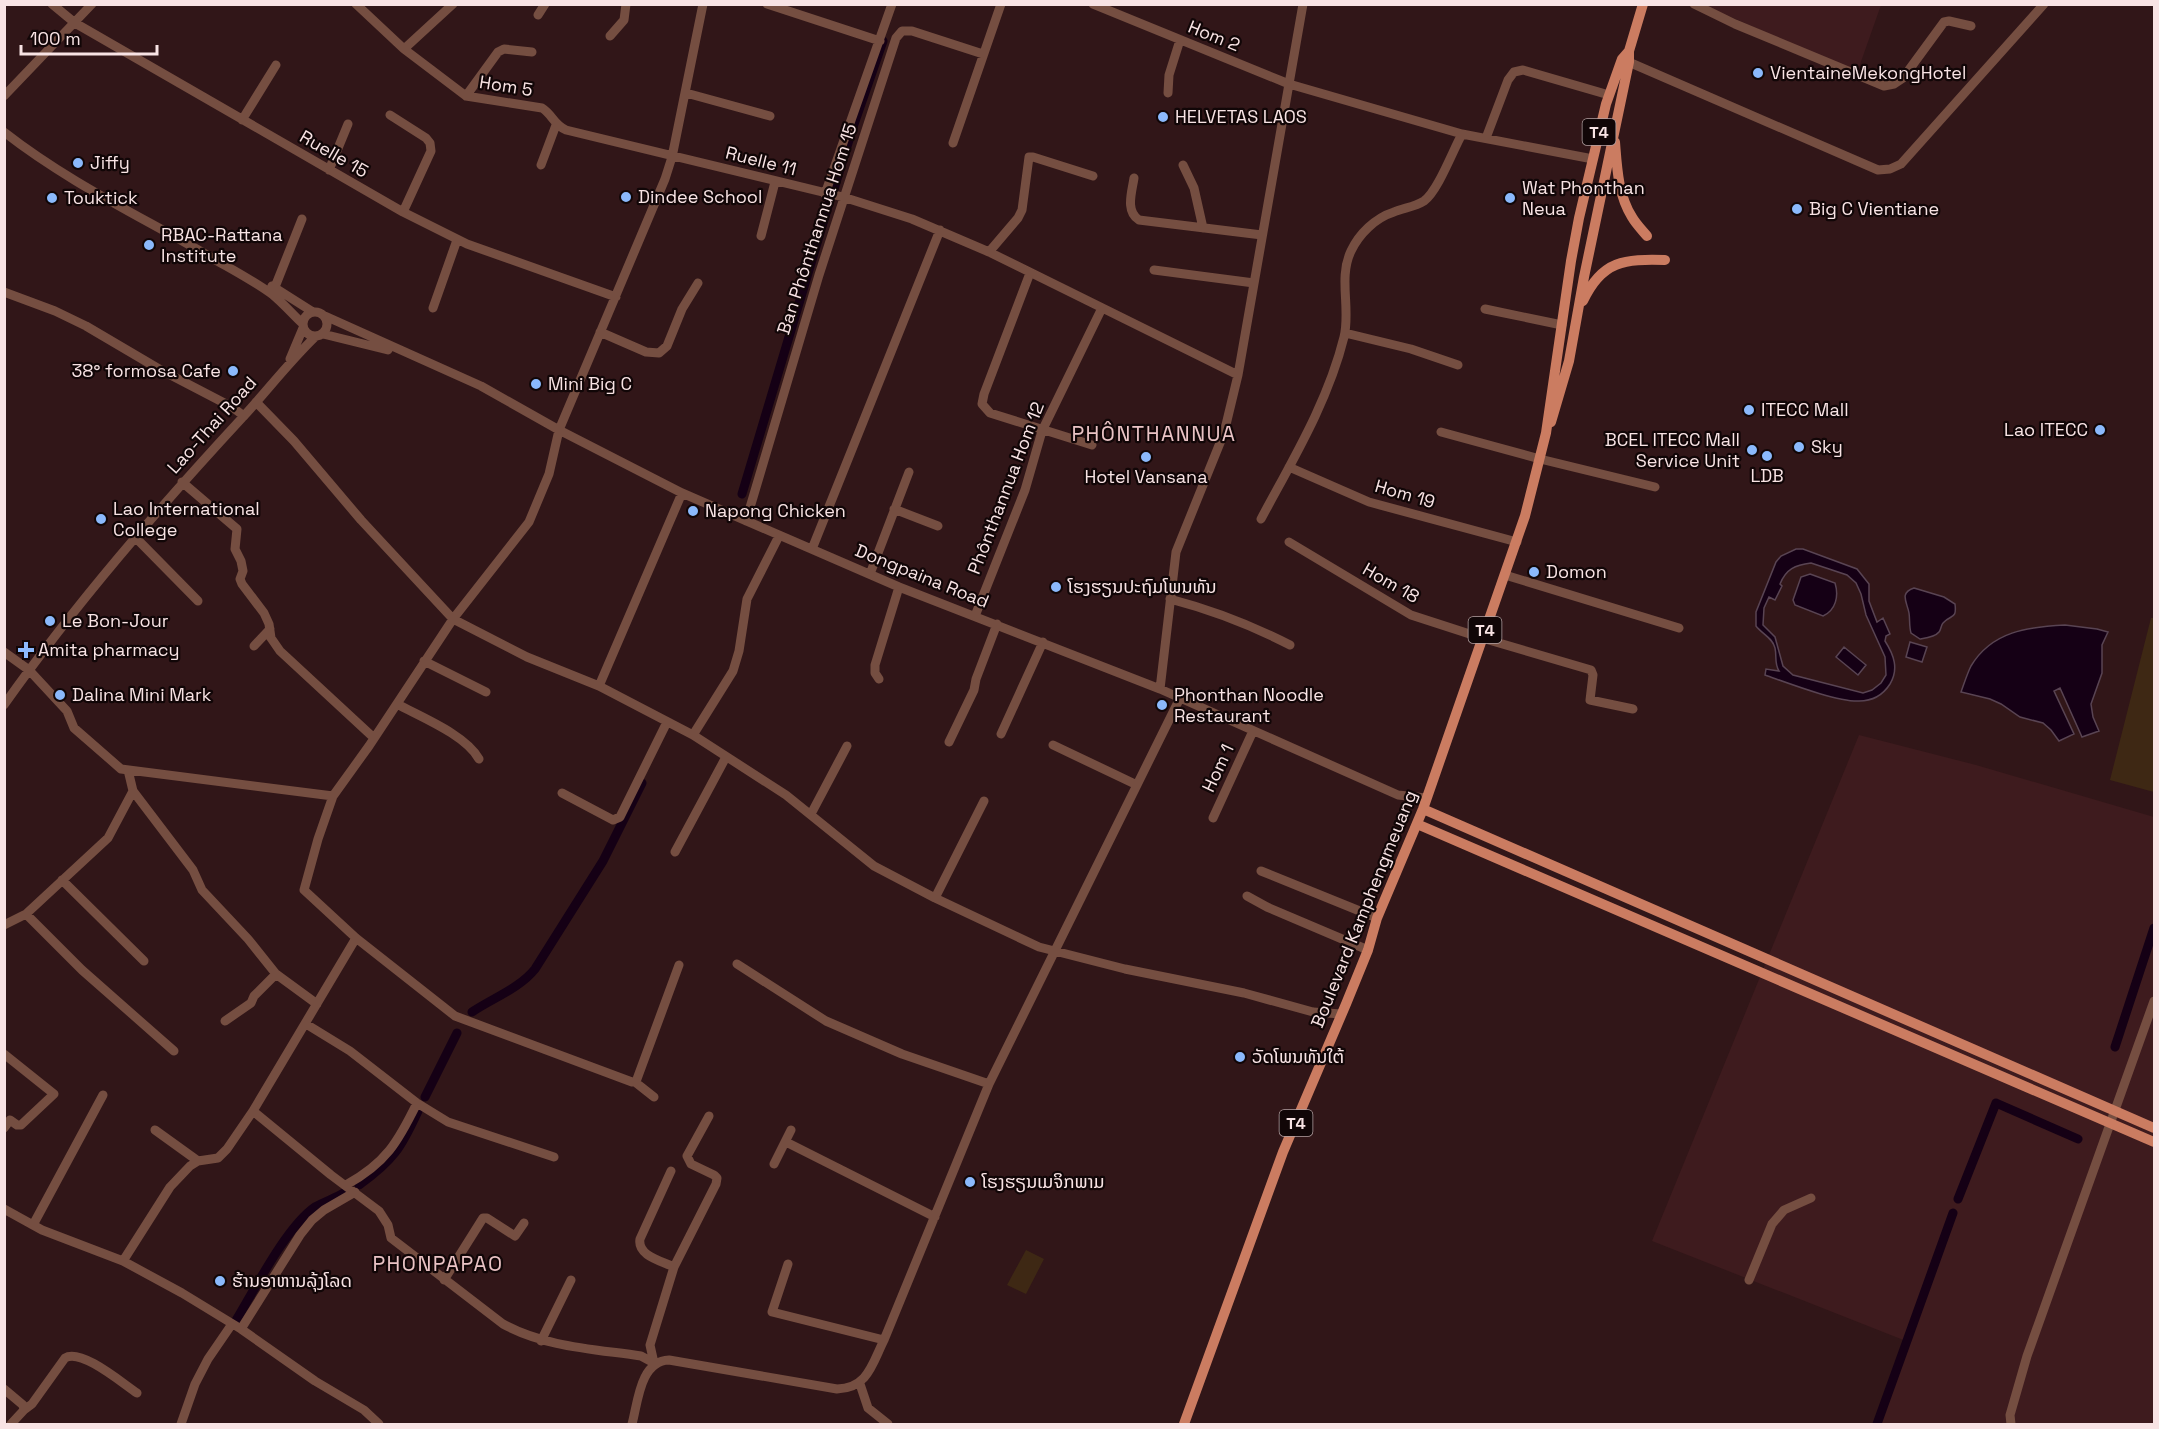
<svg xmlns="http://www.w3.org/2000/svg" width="2159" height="1429" viewBox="0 0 2159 1429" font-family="'Space Grotesk','Noto Sans Lao',sans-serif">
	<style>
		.built { fill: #3e1b1e }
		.green { fill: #3e2814 }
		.water { fill: #150015; stroke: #594453; stroke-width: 1.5; fill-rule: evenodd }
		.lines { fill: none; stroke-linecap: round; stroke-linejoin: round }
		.canal { stroke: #150015; stroke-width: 9 }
		.minor { stroke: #754e41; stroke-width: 9 }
		.major { stroke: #cb7c61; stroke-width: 10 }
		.poi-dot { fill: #8bb9fc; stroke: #110607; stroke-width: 2 }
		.labels { text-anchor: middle; stroke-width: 4.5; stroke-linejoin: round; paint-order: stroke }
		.shield { fill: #110607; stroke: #b3a1a2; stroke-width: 1.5 }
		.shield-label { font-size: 16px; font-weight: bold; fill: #f8e3e4 }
		.street-label { font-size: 18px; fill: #f8e3e4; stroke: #110607 }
		.poi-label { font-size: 18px; fill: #f8e3e4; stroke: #110607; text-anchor: start }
		.quarter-label { font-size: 21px; letter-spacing: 1.5px; fill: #eac3c5; stroke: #110607 }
	</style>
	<rect width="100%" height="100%" fill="#311618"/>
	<path class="built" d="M1704,5H1881L1857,73Z
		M1859,735L1976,765L2154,817V1424H1877L1906,1341L1652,1241Z"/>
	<path class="green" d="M2151,618H2154V792L2110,780Z
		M1026,1250L1044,1259L1026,1294L1007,1285Z"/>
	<path class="water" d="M1796,549H1803L1857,569L1869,584V601L1877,622L1883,618L1890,634L1886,636L1885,641C1894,655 1899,669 1890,684C1883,695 1872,701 1859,701C1837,702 1788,683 1765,675L1766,669L1779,671C1774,663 1777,657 1775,648C1773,638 1761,633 1756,626V612L1776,562L1781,556ZM1811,563L1847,575L1856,583L1861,594L1866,615L1885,657L1886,675L1881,683L1872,690L1863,693L1793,675L1783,666L1775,637L1763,625L1764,608L1769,597L1775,600L1782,586L1780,584C1786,569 1795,565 1811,563Z
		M1810,574L1835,583C1839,596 1836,610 1823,616L1795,605L1793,600L1801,577Z
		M1914,588L1944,597L1955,604C1957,620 1951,614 1943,623C1941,625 1941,630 1939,632C1935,637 1926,638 1920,639L1911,633C1909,626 1910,619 1909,613C1907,602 1899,593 1914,588Z
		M2065,625L2097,629L2108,632L2102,645V673L2091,704L2093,717L2099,731L2082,737L2060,688L2054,691L2074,734L2059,741L2051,730L2043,723L2020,717L2001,704L1990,699L1961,692C1964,684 1967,674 1971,666C1992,631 2028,627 2065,625Z
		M1910,642L1927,647L1922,662L1906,657Z
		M1844,647L1866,665L1858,675L1836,657Z"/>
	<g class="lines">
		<path class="canal" d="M834,189L853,127L883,41
			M742,494L829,203
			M472,1012C493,998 520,988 535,969L603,861L642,783
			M2115,1047L2154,928
			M425,1097L457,1033
			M359,1185C393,1161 401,1148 418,1111
			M1958,1199L1996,1103L2078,1139
			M235,1322C254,1291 286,1227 315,1207C324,1202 335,1198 344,1193
			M1877,1424L1953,1213"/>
		<path class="minor" d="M52,4L75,23L403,212L467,244L616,297
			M356,4L404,49L466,96L542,108C553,115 553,124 566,130L843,197L912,219L989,252L1238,375
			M767,4L880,41
			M1093,4L1289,84L1462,134L1593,159
			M1694,4L1735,24L1884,86L1894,84L1903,78L1944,22L1949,21L1971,26
			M538,15L545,4
			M610,36L624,20L626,4
			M404,49L453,4
			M1624,60L1878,170L1890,169L1901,164L2044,4
			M686,93L770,116
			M1168,93L1169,75L1180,40
			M4,96L92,4
			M466,96L498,52L504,49L532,52
			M390,115L426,138L430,143L431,151L403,212
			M242,120L276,65
			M4,132C68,182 138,215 207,255C229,268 253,280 273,295C284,304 293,315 303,324
			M1486,138L1508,80L1514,72L1523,70L1609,95
			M953,143L1001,4
			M541,165L556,125
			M1183,165L1194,188L1203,228
			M329,170L348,124
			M1134,178C1132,192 1125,211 1139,220L1262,235
			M825,194L892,4
			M761,236L775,182
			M989,252L1018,218L1022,210L1029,157H1033L1093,176
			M1154,270L1254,283
			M1030,273L984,394L982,404L990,413L1092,445
			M272,286L313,312
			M275,287L302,219
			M4,292L55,311L86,326L159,369L232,407L244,416
			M433,308L457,240
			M1485,309L1562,325
			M303 324a12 12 0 1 1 24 0a12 12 0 1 1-24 0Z
			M325,316L481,386L559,430L682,493L899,587L1160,689L1398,795L1426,798
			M600,332L646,352L659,353L667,346L682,309L698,283
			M1345,333L1411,349L1458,365
			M323,334L388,350
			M290,359L303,328
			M256,402L294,441L361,520L453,619L527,657L599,686L693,735L786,795L874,866L935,898L1039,947L1125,969L1244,993L1313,1012L1341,1014
			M1441,432L1540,459L1655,487
			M1289,467L1369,502L1517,542
			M182,482L237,529L235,549L241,561L243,571L240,579L242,584L264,613L269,624L271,638L280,651L374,738
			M894,509L938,526
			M1261,519C1292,461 1328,402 1344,337C1351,309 1338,278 1351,251C1359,234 1375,218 1394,212C1403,208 1415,207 1424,201C1438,191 1453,150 1462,134
			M746,521L819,275L896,38L902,31H912L983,54
			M135,537L198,601
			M1289,542L1411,615L1482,638L1591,670L1593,675L1590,700L1633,709
			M812,549L940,230
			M870,574L909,472
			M1505,575L1679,628
			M1170,599C1212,610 1251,625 1290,645
			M975,616L1025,490L1042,431L1102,308
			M254,646L270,629
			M4,652L29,670L67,711L74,728L121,769L333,796
			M424,661L486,692
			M879,679L875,673V665L899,587
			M599,686L682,493
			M1160,689L1176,552L1224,433L1238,375L1303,4
			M397,704C421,717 466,735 479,759
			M4,705C76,603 158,509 242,418C267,391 289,362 315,337
			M1001,734L1043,642
			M693,735L733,671L739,651L747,599L779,536
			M949,742L974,690L976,679L997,624
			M1053,745L1137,785
			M128,770L133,791L193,870L202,890L248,939L276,974L317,1004
			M562,793L613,820L620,817L667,722
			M811,814L847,746
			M1213,818L1253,731
			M675,852L726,757
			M1261,871L1377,918
			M62,880L144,961
			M1247,896L1267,907L1368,950
			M935,898L984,801
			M26,914L82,970L174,1051
			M4,925L26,914L108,838L133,791
			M737,964L826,1021L902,1054L989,1084
			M679,965L637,1079L635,1082H632L455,1016L356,938L304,890L318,839L333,796L369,746L453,619L529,522L549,474L559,430L665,179L672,157L703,4
			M225,1021L251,1003L254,996L276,974
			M306,1024L350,1051L417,1103L448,1122L554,1157
			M4,1054L54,1094L21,1125H17L10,1120L4,1128
			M635,1082L654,1097
			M253,1111L331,1175L379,1211L388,1225L391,1238L503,1324C545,1347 594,1349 641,1356L654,1363
			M155,1130L198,1161
			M786,1142L935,1217
			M774,1164L791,1130
			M671,1171L640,1239C637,1256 662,1261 674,1267
			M346,1185C386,1163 398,1142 417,1103
			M4,1209L42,1230L123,1261L182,1293L241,1329L315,1381L364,1410L379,1424
			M33,1225L103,1095
			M123,1261L170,1187L190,1166L198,1161L218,1158L227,1149L253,1111L356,938
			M788,1264L772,1312L884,1340
			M444,1280L483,1218H487L515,1236L524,1223
			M1749,1280L1772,1224L1784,1210L1811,1198
			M241,1329L300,1235L312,1220L324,1210L355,1192
			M541,1341L571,1280
			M654,1363L650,1345L674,1267L716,1184L717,1178L714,1175L691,1164L687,1156L709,1116
			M860,1384L868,1408L888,1424
			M4,1389L23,1405L24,1410L11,1424
			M24,1410L32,1404L65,1358C81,1348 122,1383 137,1393
			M181,1424L195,1384L208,1359L232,1324
			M632,1424C638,1402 640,1361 669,1360L837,1389C868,1388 872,1364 884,1340L989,1084L1180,698
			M2011,1424L2010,1415L2027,1356L2154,1001"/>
		<path class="major" d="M1615,142C1617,167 1618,195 1632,217C1636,224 1642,230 1647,236
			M1583,301C1602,260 1625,259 1665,260
			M1551,422L1569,361L1584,277L1629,62V51L1643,4
			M1423,809L2154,1128
			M1417,824L2154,1142
			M1184,1424L1283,1152L1346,1004L1368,950L1377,918L1423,809L1525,516L1546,433L1571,261L1579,218L1606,104L1622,59L1629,51"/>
	</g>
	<g class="poi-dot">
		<circle cx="1758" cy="73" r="6"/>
		<circle cx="1163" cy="117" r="6"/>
		<circle cx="78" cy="163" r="6"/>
		<circle cx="626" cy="197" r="6"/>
		<circle cx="52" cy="198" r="6"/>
		<circle cx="1510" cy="198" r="6"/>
		<circle cx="1797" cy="209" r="6"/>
		<circle cx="149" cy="245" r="6"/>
		<circle cx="233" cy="371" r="6"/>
		<circle cx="536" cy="384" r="6"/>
		<circle cx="1749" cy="410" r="6"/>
		<circle cx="2100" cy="430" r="6"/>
		<circle cx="1799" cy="447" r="6"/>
		<circle cx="1752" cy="450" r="6"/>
		<circle cx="1767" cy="456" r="6"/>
		<circle cx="1146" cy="457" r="6"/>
		<circle cx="693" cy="511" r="6"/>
		<circle cx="101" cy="519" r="6"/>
		<circle cx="1534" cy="572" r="6"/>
		<circle cx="1056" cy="587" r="6"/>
		<circle cx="50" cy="621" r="6"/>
		<path d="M23 641h6v6h6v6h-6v6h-6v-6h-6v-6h6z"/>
		<circle cx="60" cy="695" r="6"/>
		<circle cx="1162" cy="705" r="6"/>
		<circle cx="1240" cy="1057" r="6"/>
		<circle cx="970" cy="1182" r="6"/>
		<circle cx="220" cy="1281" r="6"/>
	</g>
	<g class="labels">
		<g class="shield">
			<rect x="1582.5" y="119" width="33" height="26" rx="4.5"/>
			<rect x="1468.5" y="617" width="33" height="26" rx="4.5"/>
			<rect x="1279.5" y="1110" width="33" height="26" rx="4.5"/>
		</g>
		<g class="shield-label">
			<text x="1599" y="138">T4</text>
			<text x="1485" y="636">T4</text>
			<text x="1296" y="1129">T4</text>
		</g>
		<g class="street-label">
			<text transform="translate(1214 36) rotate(22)" y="6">Hom 2</text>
			<text transform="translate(506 86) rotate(9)" y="6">Hom 5</text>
			<text transform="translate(334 154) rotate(30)" y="6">Ruelle 15</text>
			<text transform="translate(761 161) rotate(14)" y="6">Ruelle 11</text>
			<text transform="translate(817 229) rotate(-72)" y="6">Ban Phônthannua Hom 15</text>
			<text transform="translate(212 425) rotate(-48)" y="6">Lao-Thai Road</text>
			<text transform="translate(1006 488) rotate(-69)" y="6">Phônthannua Hom 12</text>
			<text transform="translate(1405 494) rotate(16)" y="6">Hom 19</text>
			<text transform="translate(922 576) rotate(22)" y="6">Dongpaina Road</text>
			<text transform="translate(1391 583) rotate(30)" y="6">Hom 18</text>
			<text transform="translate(1218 768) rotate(-65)" y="6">Hom 1</text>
			<text transform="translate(1364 909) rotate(-68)" y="6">Boulevard Kamphengmeuang</text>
		</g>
		<g class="poi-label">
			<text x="1770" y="79">VientaineMekongHotel</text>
			<text x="1175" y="123">HELVETAS LAOS</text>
			<text x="90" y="169">Jiffy</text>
			<text x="1522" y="194">Wat Phonthan<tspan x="1522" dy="21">Neua</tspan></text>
			<text x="638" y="203">Dindee School</text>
			<text x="64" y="204">Touktick</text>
			<text x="1809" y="215">Big C Vientiane</text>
			<text x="161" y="241">RBAC-Rattana<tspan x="161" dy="21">Institute</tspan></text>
			<text x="221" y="377" text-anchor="end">38° formosa Cafe</text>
			<text x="548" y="390">Mini Big C</text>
			<text x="1761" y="416">ITECC Mall</text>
			<text x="2088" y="436" text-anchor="end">Lao ITECC</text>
			<text x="1740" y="446" text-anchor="end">BCEL ITECC Mall<tspan x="1740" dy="21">Service Unit</tspan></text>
			<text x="1811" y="453">Sky</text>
			<text x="1767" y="482" text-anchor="middle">LDB</text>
			<text x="1146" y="483" text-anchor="middle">Hotel Vansana</text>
			<text x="113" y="515">Lao International<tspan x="113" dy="21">College</tspan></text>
			<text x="705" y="517">Napong Chicken</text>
			<text x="1546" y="578">Domon</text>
			<text x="1068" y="593">ໂຮງຮຽນປະຖົມໂພນທັນ</text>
			<text x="62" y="627">Le Bon-Jour</text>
			<text x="38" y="656">Amita pharmacy</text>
			<text x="72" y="701">Dalina Mini Mark</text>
			<text x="1174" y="701">Phonthan Noodle<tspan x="1174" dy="21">Restaurant</tspan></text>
			<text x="1252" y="1063">ວັດໂພນທັນໃຕ້</text>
			<text x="982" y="1188">ໂຮງຮຽນເມຈິກພາມ</text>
			<text x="232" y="1287">ຮ້ານອາຫານລຸ້ງໂລດ</text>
		</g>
		<g class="quarter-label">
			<text x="1154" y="441">PHÔNTHANNUA</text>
			<text x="438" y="1271">PHONPAPAO</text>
		</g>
	</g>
	<rect width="2159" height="1429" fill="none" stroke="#f8e3e4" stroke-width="12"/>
	<path d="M21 45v9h136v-9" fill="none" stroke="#f8e3e4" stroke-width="3"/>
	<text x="30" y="45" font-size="18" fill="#f8e3e4" stroke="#110607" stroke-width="4.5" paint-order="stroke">100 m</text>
</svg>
